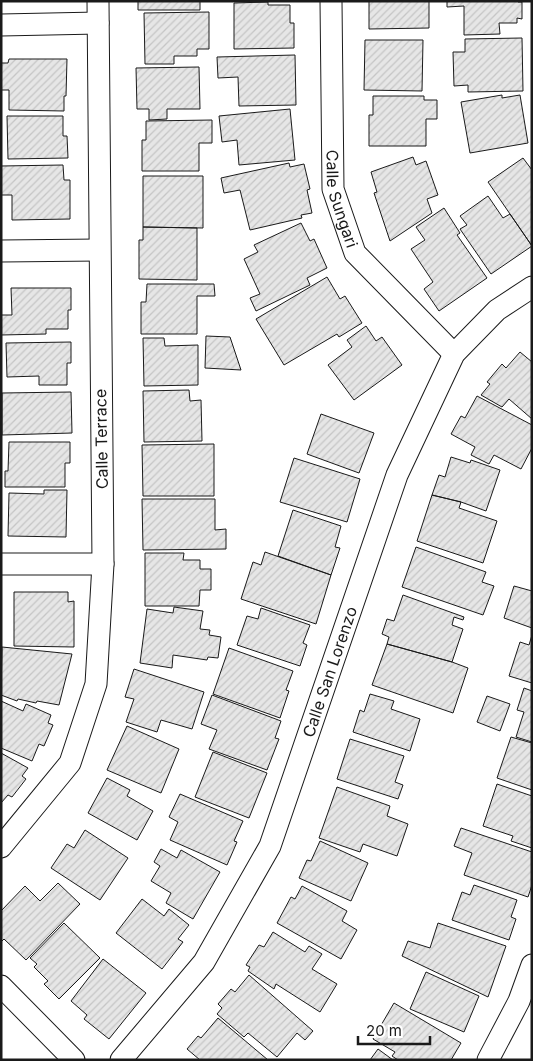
<svg xmlns="http://www.w3.org/2000/svg" width="533" height="1061" viewBox="0 0 533 1061" font-family="Inter,sans-serif">
	<style>
		.building { fill: url(#building-hatch); stroke: #1a1a1a }
		.lines { fill: none; stroke-linecap: round; stroke-linejoin: round }
		.minor-casing { stroke: #1a1a1a; stroke-width: 23 }
		.minor { stroke: #fff; stroke-width: 21 }
		.labels { text-anchor: middle; stroke-width: 4; stroke-linejoin: round; paint-order: stroke }
		.street-label { font-size: 16px; fill: #1a1a1a; stroke: #fff }
	</style>
	<defs>
		<pattern id="building-hatch" width="6" height="6" patternUnits="userSpaceOnUse" patternTransform="scale(1.25)"><rect width="6" height="6" fill="#e6e6e6"/><path d="M-1 1l2-2M0 6l6-6M5 7l2-2" fill="none" stroke="#c5c5c5"/></pattern>
	</defs>
	<rect width="100%" height="100%" fill="#fff"/>
	<path class="building" d="M138,1H200V10H138Z
		M369,1H429V28L369,29Z
		M447,1H518V2H522V19L517,18V23H499L500,34L464,35V6L447,7Z
		M268,2V5H290V23H294V48L234,49V3Z
		M209,12V49H197V56H174V64H145L144,13Z
		M522,38L523,91L468,92V85L454,86L453,52H465V39Z
		M365,40H423L422,91L364,90Z
		M295,55L296,105L239,106L238,77L218,78L217,57Z
		M9,59H67L66,96H64V111L9,110V90H1V63H8Z
		M199,67L200,109H167V119L149,120V109H137L136,68Z
		M502,95V98L520,95L528,143L470,153L461,102Z
		M373,96H424V100H437V119H426V146H369V115H373Z
		M290,109L295,160L239,165L237,140L222,142L219,116Z
		M7,116H63V136H67L68,158L8,159Z
		M212,120V143H199V171H142V140H146V121Z
		M413,157L416,165L426,161L438,195L427,199L432,213L390,241L374,193L377,192L371,172Z
		M523,158L532,170V246L488,182Z
		M289,163L290,167L304,164L310,189L307,190L312,213L301,215L302,218L250,230L240,190L224,193L221,178Z
		M63,165L64,180H70V219L12,220V195H1V166Z
		M143,176H203V228L143,227Z
		M488,196L503,218L510,214L532,246L491,274L460,229L467,225L460,216Z
		M444,208L460,233L457,235L487,278L439,311L424,289L433,282L411,249L425,240L416,227Z
		M301,223L310,241L314,239L327,268L307,278L310,285L256,311L250,298L260,294L244,259L258,252L254,245Z
		M143,227L197,228V280L139,279V240H143Z
		M327,277L340,299L345,296L362,323L339,337L337,334L284,365L256,319Z
		M147,284H214L215,296H197V334H141V302H146Z
		M11,288H71V310H68V329H46V334L1,335V315H12Z
		M366,326L376,341L382,337L402,365L354,400L328,365L352,347L347,340Z
		M206,336L230,337L241,370L205,368Z
		M143,338H164L165,346L198,345V385L144,386Z
		M71,342V363H67V385H39V376L7,377L6,343Z
		M520,352L532,362V419L509,399L502,407L481,395L490,384L487,382L502,364L506,368Z
		M189,390L190,401L201,400L202,441L144,442L143,391Z
		M71,392L72,433L2,435V393Z
		M477,396L532,425V448L521,469L494,455L489,464L471,455L475,447L451,434L461,416L465,418Z
		M321,414L374,433L359,473L307,454Z
		M9,442H70V463H65V487H5V471H8Z
		M214,444V496H143L142,445Z
		M451,457L470,463L471,460L500,470L486,511L461,502L432,495L439,475L445,477Z
		M294,458L360,479L347,522L280,502Z
		M44,490H67L66,537L8,536L9,493L44,494Z
		M432,495L461,502L459,508L497,521L483,563L417,541Z
		M142,499H215V530L226,529V549L143,550Z
		M293,510L341,526L335,547L340,548L331,575L278,556Z
		M416,547L486,572L482,582L494,586L483,615L402,587Z
		M265,552L331,575L316,624L241,599L253,562L261,565Z
		M145,553H184L183,560H200V569H211V590H200L199,606H145Z
		M514,586L532,591V628L504,618Z
		M14,592H68V602L74,601V647L14,646Z
		M403,595L464,617L463,620L454,617L452,625L463,629L452,662L387,644L389,637L382,634L387,619L394,621Z
		M174,607L203,611L200,629L210,630L209,635L221,637L218,658L208,657L207,660L173,655L172,668L140,663L147,609L173,613Z
		M261,608L310,625L303,643L307,645L300,666L237,645L247,616L258,619Z
		M532,635V683L509,676L520,642L529,645Z
		M387,644L452,662L468,668L453,713L372,685Z
		M2,647L72,654L59,705L37,701L36,703L18,699L17,701L1,695Z
		M229,648L293,671L286,690L289,691L280,718L213,694Z
		M134,669L204,692L192,729L161,720L157,732L126,722L134,699L125,697Z
		M524,688L532,691V742L516,737L524,712L517,710Z
		M370,694L394,701L391,709L420,719L410,751L353,732L360,710L364,712Z
		M212,695L281,721L275,738L279,739L267,770L209,749L217,730L201,724Z
		M487,696L510,704L500,731L477,722Z
		M1,701L23,711L26,704L51,715L48,723L53,725L44,746L39,744L32,761L1,748Z
		M127,726L179,749L161,793L107,770Z
		M511,737L532,743V790L497,778Z
		M350,739L404,756L395,782L403,785L398,799L337,779Z
		M213,752L267,773L249,818L195,797Z
		M1,753L28,768L22,776L26,779L12,797L8,795L1,803Z
		M107,778L130,790L127,796L153,811L137,840L88,813Z
		M497,784L532,796V848L511,841L513,836L483,826Z
		M337,787L390,806L387,816L408,824L397,856L363,844L360,852L319,838Z
		M180,794L243,821L234,841L237,842L227,865L170,840L178,822L169,817Z
		M461,828L532,852V885L528,897L464,875L472,853L454,846Z
		M85,830L128,858L100,900L51,868L67,844L74,848Z
		M320,841L368,863L351,901L299,878L307,860L311,861Z
		M161,849L177,858L181,850L220,872L193,919L166,903L171,893L151,881L160,866L154,862Z
		M58,883L80,904L26,960L4,939L2,941L1,939V911L25,886L40,901Z
		M474,885L517,900L511,917L516,919L509,940L452,920L462,892L470,895Z
		M302,886L347,911L342,921L357,930L341,959L277,923L291,897L295,899Z
		M142,899L164,916L169,909L189,925L178,939L183,942L162,969L116,933Z
		M64,923L100,958L59,999L44,984L48,981L34,967L37,964L30,958Z
		M438,923L506,946L488,997L402,956L408,941L430,948Z
		M273,932L305,952L309,946L322,954L312,969L337,984L320,1012L276,984L274,989L248,971L250,967L246,965L259,945L264,947Z
		M103,959L146,993L109,1039L84,1019L87,1015L71,1001Z
		M426,972L479,996L464,1032L410,1009Z
		M249,975L313,1031L305,1040L297,1033L277,1057L248,1033L244,1037L217,1014L222,1008L218,1004L231,989L235,992Z
		M394,1003L461,1043L451,1060H398L392,1056L395,1052L373,1039Z
		M218,1018L268,1060H200L187,1049L198,1036L201,1038Z
		M378,1049L393,1060H370Z"/>
	<g class="lines">
		<g class="minor-casing">
			<g id="minor">
				<path id="s1" d="M331,1L333,189L355,253L454,354"/>
				<path d="M1,25L98,23"/>
				<path d="M1,251L99,250"/>
				<path d="M1,564H103"/>
				<path d="M1,847L70,763L96,684L103,564L98,1"/>
				<path d="M1,986L74,1060"/>
				<path id="s2" d="M121,1060L204,962L270,846L397,475L454,354L497,310L532,287"/>
				<path d="M488,1060L519,1001L532,965"/>
			</g>
		</g>
		<use href="#minor" class="minor"/>
	</g>
	<g class="labels">
		<g class="street-label">
			<text dy="6" stroke="none"><textPath href="#s1" startOffset="199">Calle Sungari</textPath></text>
			<text transform="translate(101 439) rotate(-91)" y="6">Calle Terrace</text>
			<text dy="6" stroke="none"><textPath href="#s2" startOffset="446">Calle San Lorenzo</textPath></text>
		</g>
	</g>
	<rect width="533" height="1061" fill="none" stroke="#1a1a1a" stroke-width="5"/>
	<path d="M358 1036v8h72v-8" fill="none" stroke="#1a1a1a" stroke-width="2.5"/>
	<text x="366" y="1036" font-size="15" fill="#1a1a1a" stroke="#ffffff" stroke-width="4" paint-order="stroke">20 m</text>
</svg>
